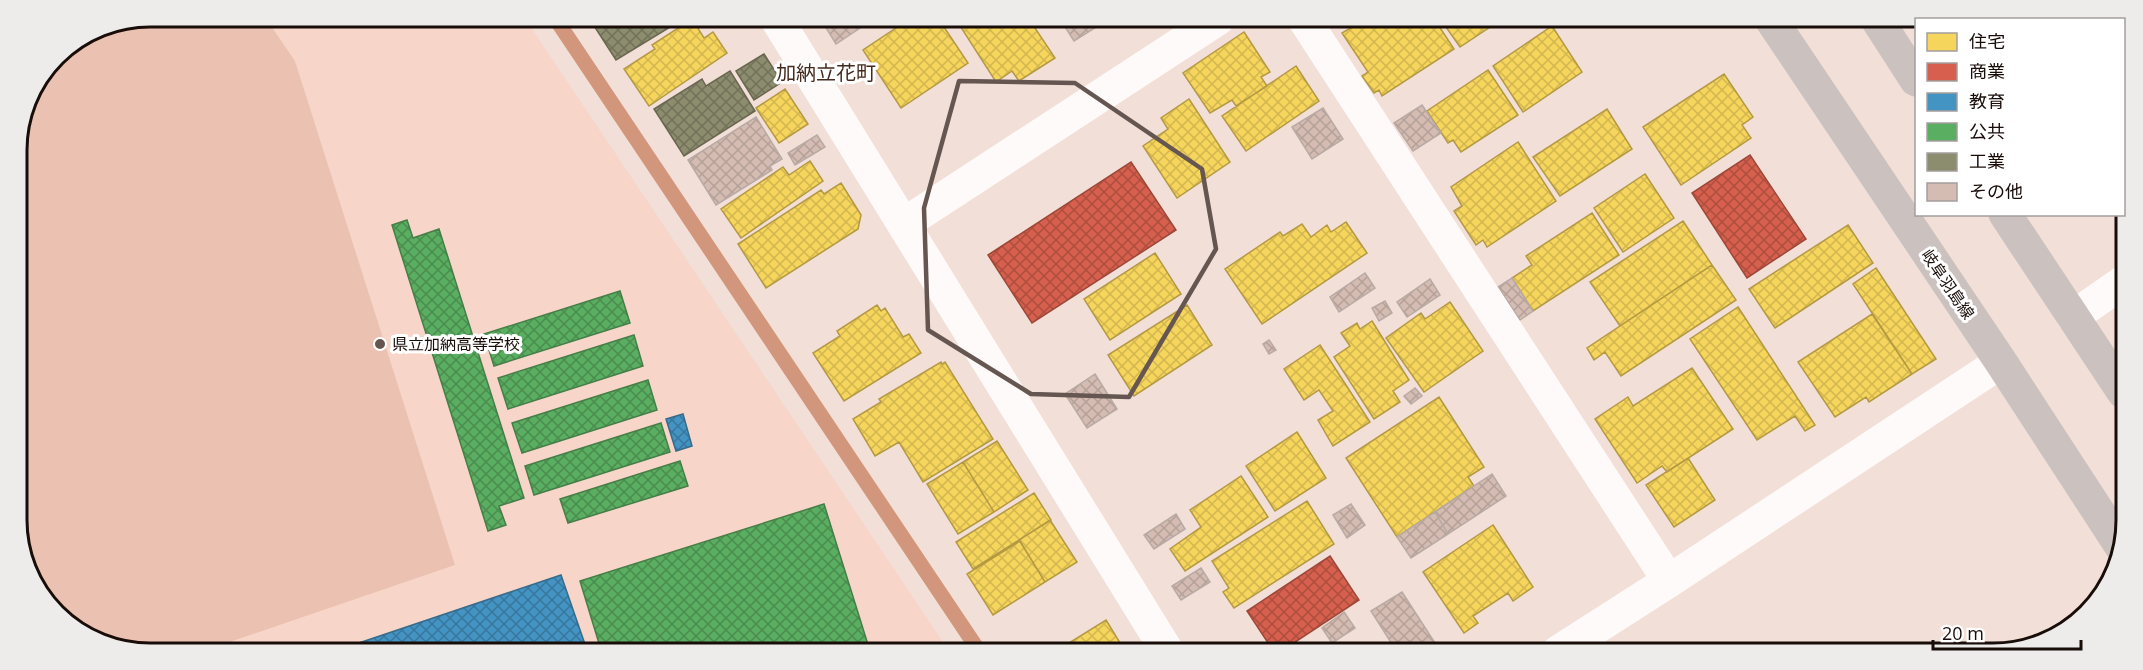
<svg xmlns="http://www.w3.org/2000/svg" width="2143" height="670" viewBox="0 0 2143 670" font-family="'Open Sans','Noto Sans JP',sans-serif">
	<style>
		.built { fill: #f7d6c9 }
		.garden { fill: #ebc2b2 }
		.homes { fill: url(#homes-cross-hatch); stroke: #b49943; stroke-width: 1.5 }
		.shops { fill: url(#shops-cross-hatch); stroke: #9d4739; stroke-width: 1.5 }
		.schools { fill: url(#schools-cross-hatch); stroke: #366b8b; stroke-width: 1.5 }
		.public { fill: url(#public-cross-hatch); stroke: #467e47; stroke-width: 1.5 }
		.industry { fill: url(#industry-cross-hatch); stroke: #6a6650; stroke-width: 1.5 }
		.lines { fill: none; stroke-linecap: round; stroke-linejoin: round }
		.stream { stroke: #d2967d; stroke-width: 15 }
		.building { fill: url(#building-cross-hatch); stroke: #b8aaa4; stroke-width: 1.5 }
		.street { stroke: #fdfaf9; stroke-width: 33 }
		.secondary { stroke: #cbc2c0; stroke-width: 33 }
		.marked { fill: none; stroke: #655651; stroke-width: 4.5; stroke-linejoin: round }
		.poi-dot { fill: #655651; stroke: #fff; stroke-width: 2 }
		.labels { text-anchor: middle; stroke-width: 6; stroke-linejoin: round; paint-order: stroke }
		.street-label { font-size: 16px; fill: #190d09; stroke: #fff }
		.poi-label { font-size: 16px; fill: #190d09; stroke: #fff; text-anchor: start }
		.quarter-label { font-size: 20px; fill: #44291e; stroke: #fff }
		.rim { fill: none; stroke: #190d09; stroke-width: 3 }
	</style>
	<defs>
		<pattern id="homes-cross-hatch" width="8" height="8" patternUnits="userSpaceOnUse" patternTransform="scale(1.5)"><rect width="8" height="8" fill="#f6d55c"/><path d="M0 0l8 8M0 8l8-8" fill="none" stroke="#d2b64f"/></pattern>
		<pattern id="shops-cross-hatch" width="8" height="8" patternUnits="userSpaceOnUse" patternTransform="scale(1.5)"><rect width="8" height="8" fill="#d6604d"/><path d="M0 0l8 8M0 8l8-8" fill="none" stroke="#ad4e3e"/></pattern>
		<pattern id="schools-cross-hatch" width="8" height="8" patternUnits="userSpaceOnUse" patternTransform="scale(1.5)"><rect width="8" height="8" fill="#4393c3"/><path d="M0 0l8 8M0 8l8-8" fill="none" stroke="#37769d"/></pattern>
		<pattern id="public-cross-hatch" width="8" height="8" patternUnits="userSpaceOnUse" patternTransform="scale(1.5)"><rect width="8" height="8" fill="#5aae61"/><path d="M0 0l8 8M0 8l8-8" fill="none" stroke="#4a8c4e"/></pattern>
		<pattern id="industry-cross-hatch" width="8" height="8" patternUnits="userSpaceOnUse" patternTransform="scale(1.5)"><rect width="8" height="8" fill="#8c8c6e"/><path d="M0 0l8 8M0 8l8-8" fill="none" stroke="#727159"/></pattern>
		<pattern id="building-cross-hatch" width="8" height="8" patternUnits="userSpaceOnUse" patternTransform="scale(1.5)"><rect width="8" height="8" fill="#d4bcb2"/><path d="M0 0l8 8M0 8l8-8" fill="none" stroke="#b5a098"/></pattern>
	</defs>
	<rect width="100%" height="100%" fill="#f2dfd7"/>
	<path class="built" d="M150,17H524L949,651L115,649L50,608L19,546L17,142L27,99L56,55L99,27Z"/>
	<path class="garden" d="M150,17H265L295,61L455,565L209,649H115L50,608L19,546L17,142L27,99L56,55L99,27Z"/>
	<path class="homes" d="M911,18H938L968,63L901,108L863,50Z
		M955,18L1029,19L1055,58L1019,81L1012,71L996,82Z
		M692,19L704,38L713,32L727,53L649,106L624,69L655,49L652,45Z
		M1364,20H1435L1454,49L1382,96L1379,90L1374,93L1362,76L1368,72L1342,33Z
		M1441,20H1489L1493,25L1460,47Z
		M1552,26L1582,72L1523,112L1493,66Z
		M1244,32L1270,72L1261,77L1267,86L1236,106L1232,100L1210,113L1183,73Z
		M1296,66L1319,101L1246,151L1222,116Z
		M1488,70L1518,115L1461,152L1453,140L1448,143L1427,111Z
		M1724,74L1753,117L1742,125L1751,138L1681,185L1643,127Z
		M785,89L808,124L779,143L756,108Z
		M1189,99L1230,162L1177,198L1143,146L1168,129L1161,118Z
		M1607,109L1632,149L1560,196L1533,157Z
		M1518,142L1556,201L1487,247L1483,240L1476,245L1454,211L1462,206L1451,187Z
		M810,161L823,181L741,238L721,209L783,167L789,175Z
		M1645,174L1674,218L1623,252L1594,208Z
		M841,183L861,215L858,229L766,288L738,244L821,190L824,194Z
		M1592,213L1619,255L1533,311L1512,278L1532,265L1526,256Z
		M1683,221L1712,265L1620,326L1590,282Z
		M1346,222L1367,253L1262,324L1225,269L1280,232L1283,236L1302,224L1311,237L1327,225L1331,232Z
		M1848,225L1873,263L1775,328L1749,289Z
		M1155,253L1181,294L1110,340L1084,299Z
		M1712,265L1736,300L1621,376L1605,352L1594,360L1587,348Z
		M1876,268L1936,359L1912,374L1853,284Z
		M1450,302L1483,351L1424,392L1386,338L1421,313L1425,319Z
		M877,305L881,311L885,308L903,337L909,334L921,353L844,401L813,353L840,336L837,331Z
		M1187,305L1212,345L1134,396L1108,355Z
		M1738,307L1815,425L1805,431L1795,416L1757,440L1690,339Z
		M1872,314L1912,374L1869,402L1866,397L1835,417L1798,362Z
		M1372,321L1409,380L1393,391L1400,402L1374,419L1334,357L1350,346L1341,333L1357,323L1360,329Z
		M1320,345L1370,422L1333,446L1318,420L1333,411L1319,390L1304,400L1284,369Z
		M941,362L942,364L945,362L993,439L923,482L899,442L875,456L853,419L881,402L879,399Z
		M1692,368L1733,429L1667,472L1662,466L1637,483L1595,419L1628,397L1633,406Z
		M1439,397L1484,467L1468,477L1474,486L1397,537L1346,458Z
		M1297,432L1326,478L1275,511L1246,466Z
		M997,441L1028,490L994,512L963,462Z
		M1688,458L1715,500L1674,527L1646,485Z
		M963,462L994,512L958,534L927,484Z
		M1241,476L1268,517L1185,571L1170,549L1201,527L1190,510Z
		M1034,493L1051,520L973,569L956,542Z
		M1307,501L1334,544L1234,608L1223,592L1229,588L1212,561Z
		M1050,520L1077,562L1045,582L1019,540Z
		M1493,525L1533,587L1513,601L1508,593L1473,616L1478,623L1464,633L1423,572Z
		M1020,541L1045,582L993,615L967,574Z
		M1106,620L1125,651H1056Z"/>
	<path class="shops" d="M1750,155L1806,239L1747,278L1692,193Z
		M1131,162L1176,230L1032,323L988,255Z
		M1330,556L1359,600L1280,652H1274L1247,611Z"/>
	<path class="schools" d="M683,414L692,446L676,451L666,419Z
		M561,575L587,650L341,649Z"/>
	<path class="public" d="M407,220L413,238L439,229L524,498L499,506L506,525L488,531L392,225Z
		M620,291L630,323L494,366L484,334Z
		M634,335L643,366L508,409L498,378Z
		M648,380L657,410L522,453L512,423Z
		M661,423L670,452L534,495L525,466Z
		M680,461L688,486L568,523L560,499Z
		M824,504L870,651L601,650L580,581Z"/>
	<path class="industry" d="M589,18H685L616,60Z
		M764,54L782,82L754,100L736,71Z
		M730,71L755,111L684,156L654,109L702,79L706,86Z"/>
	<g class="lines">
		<path class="stream" d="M555,18L979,651"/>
	</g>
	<path class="building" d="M820,18H866L869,22L836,44Z
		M1060,19H1109L1074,41Z
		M1422,105L1441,133L1413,151L1394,123Z
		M1323,108L1343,139L1312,159L1292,127Z
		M756,117L782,159L770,166L772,170L716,205L688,160Z
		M817,135L825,147L795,165L788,153Z
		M1365,273L1375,288L1339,312L1330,297Z
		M1512,278L1533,311L1520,320L1498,287Z
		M1430,279L1440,295L1407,317L1397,302Z
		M1385,301L1392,313L1379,321L1372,308Z
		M1269,340L1276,350L1269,354L1263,344Z
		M1095,374L1117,409L1087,428L1065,394Z
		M1415,388L1422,396L1411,404L1404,396Z
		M1492,474L1506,496L1448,534L1435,512Z
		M1351,504L1365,525L1347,538L1333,515Z
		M1435,512L1448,534L1411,558L1397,537Z
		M1176,514L1185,529L1154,549L1144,535Z
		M1201,568L1210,582L1181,600L1172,586Z
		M1402,592L1437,646L1428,652H1397L1371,611Z
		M1344,612L1355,628L1332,643L1322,628Z"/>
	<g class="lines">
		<path class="street" d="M776,18L1167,651
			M1304,19L1669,581
			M904,224L1218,19
			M2073,317L2123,282
			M1558,652L1669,581L2001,362"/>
		<path class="secondary" d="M1772,21L2001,362L2122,548
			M1878,21L1916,80
			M2005,214L2123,392"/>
	</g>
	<path class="marked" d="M959,81L1075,83L1202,169L1216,249L1129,397L1031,394L928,330L924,208Z"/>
	<circle class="poi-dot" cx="380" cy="344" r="6"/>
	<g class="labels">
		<g class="street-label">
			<text transform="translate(1948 284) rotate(56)" y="6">岐阜羽島線</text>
		</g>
		<g class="poi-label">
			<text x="392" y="350">県立加納高等学校</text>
		</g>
		<g class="quarter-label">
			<text x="826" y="80">加納立花町</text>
		</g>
	</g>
	<path d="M0 0H2143V670H0ZM150 27H1993A123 123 0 0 1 2116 150V520A123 123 0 0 1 1993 643H150A123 123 0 0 1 27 520V150A123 123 0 0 1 150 27Z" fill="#edeceb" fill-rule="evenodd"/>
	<path class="rim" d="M150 27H1993A123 123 0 0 1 2116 150V520A123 123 0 0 1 1993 643H150A123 123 0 0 1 27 520V150A123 123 0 0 1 150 27Z"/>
	<rect x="1915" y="18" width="210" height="198" fill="#ffffff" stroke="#a39e9d" stroke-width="1.5"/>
	<rect x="1927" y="33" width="30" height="18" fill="#f6d55c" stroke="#a39e9d" stroke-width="1.5"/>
	<text x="1969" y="48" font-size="18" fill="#190d09">住宅</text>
	<rect x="1927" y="63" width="30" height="18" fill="#d6604d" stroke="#a39e9d" stroke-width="1.5"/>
	<text x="1969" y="78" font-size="18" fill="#190d09">商業</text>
	<rect x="1927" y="93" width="30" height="18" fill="#4393c3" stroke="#a39e9d" stroke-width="1.5"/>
	<text x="1969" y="108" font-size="18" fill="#190d09">教育</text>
	<rect x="1927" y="123" width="30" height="18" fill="#5aae61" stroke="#a39e9d" stroke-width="1.5"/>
	<text x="1969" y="138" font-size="18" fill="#190d09">公共</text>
	<rect x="1927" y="153" width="30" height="18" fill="#8c8c6e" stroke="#a39e9d" stroke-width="1.5"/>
	<text x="1969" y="168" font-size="18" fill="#190d09">工業</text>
	<rect x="1927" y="183" width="30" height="18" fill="#d4bcb2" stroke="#a39e9d" stroke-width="1.5"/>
	<text x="1969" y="198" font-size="18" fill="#190d09">その他</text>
	<path d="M1933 640v9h148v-9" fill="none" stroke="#190d09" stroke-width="3"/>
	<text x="1942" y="640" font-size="18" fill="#190d09" stroke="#ffffff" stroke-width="4.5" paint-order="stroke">20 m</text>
</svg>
